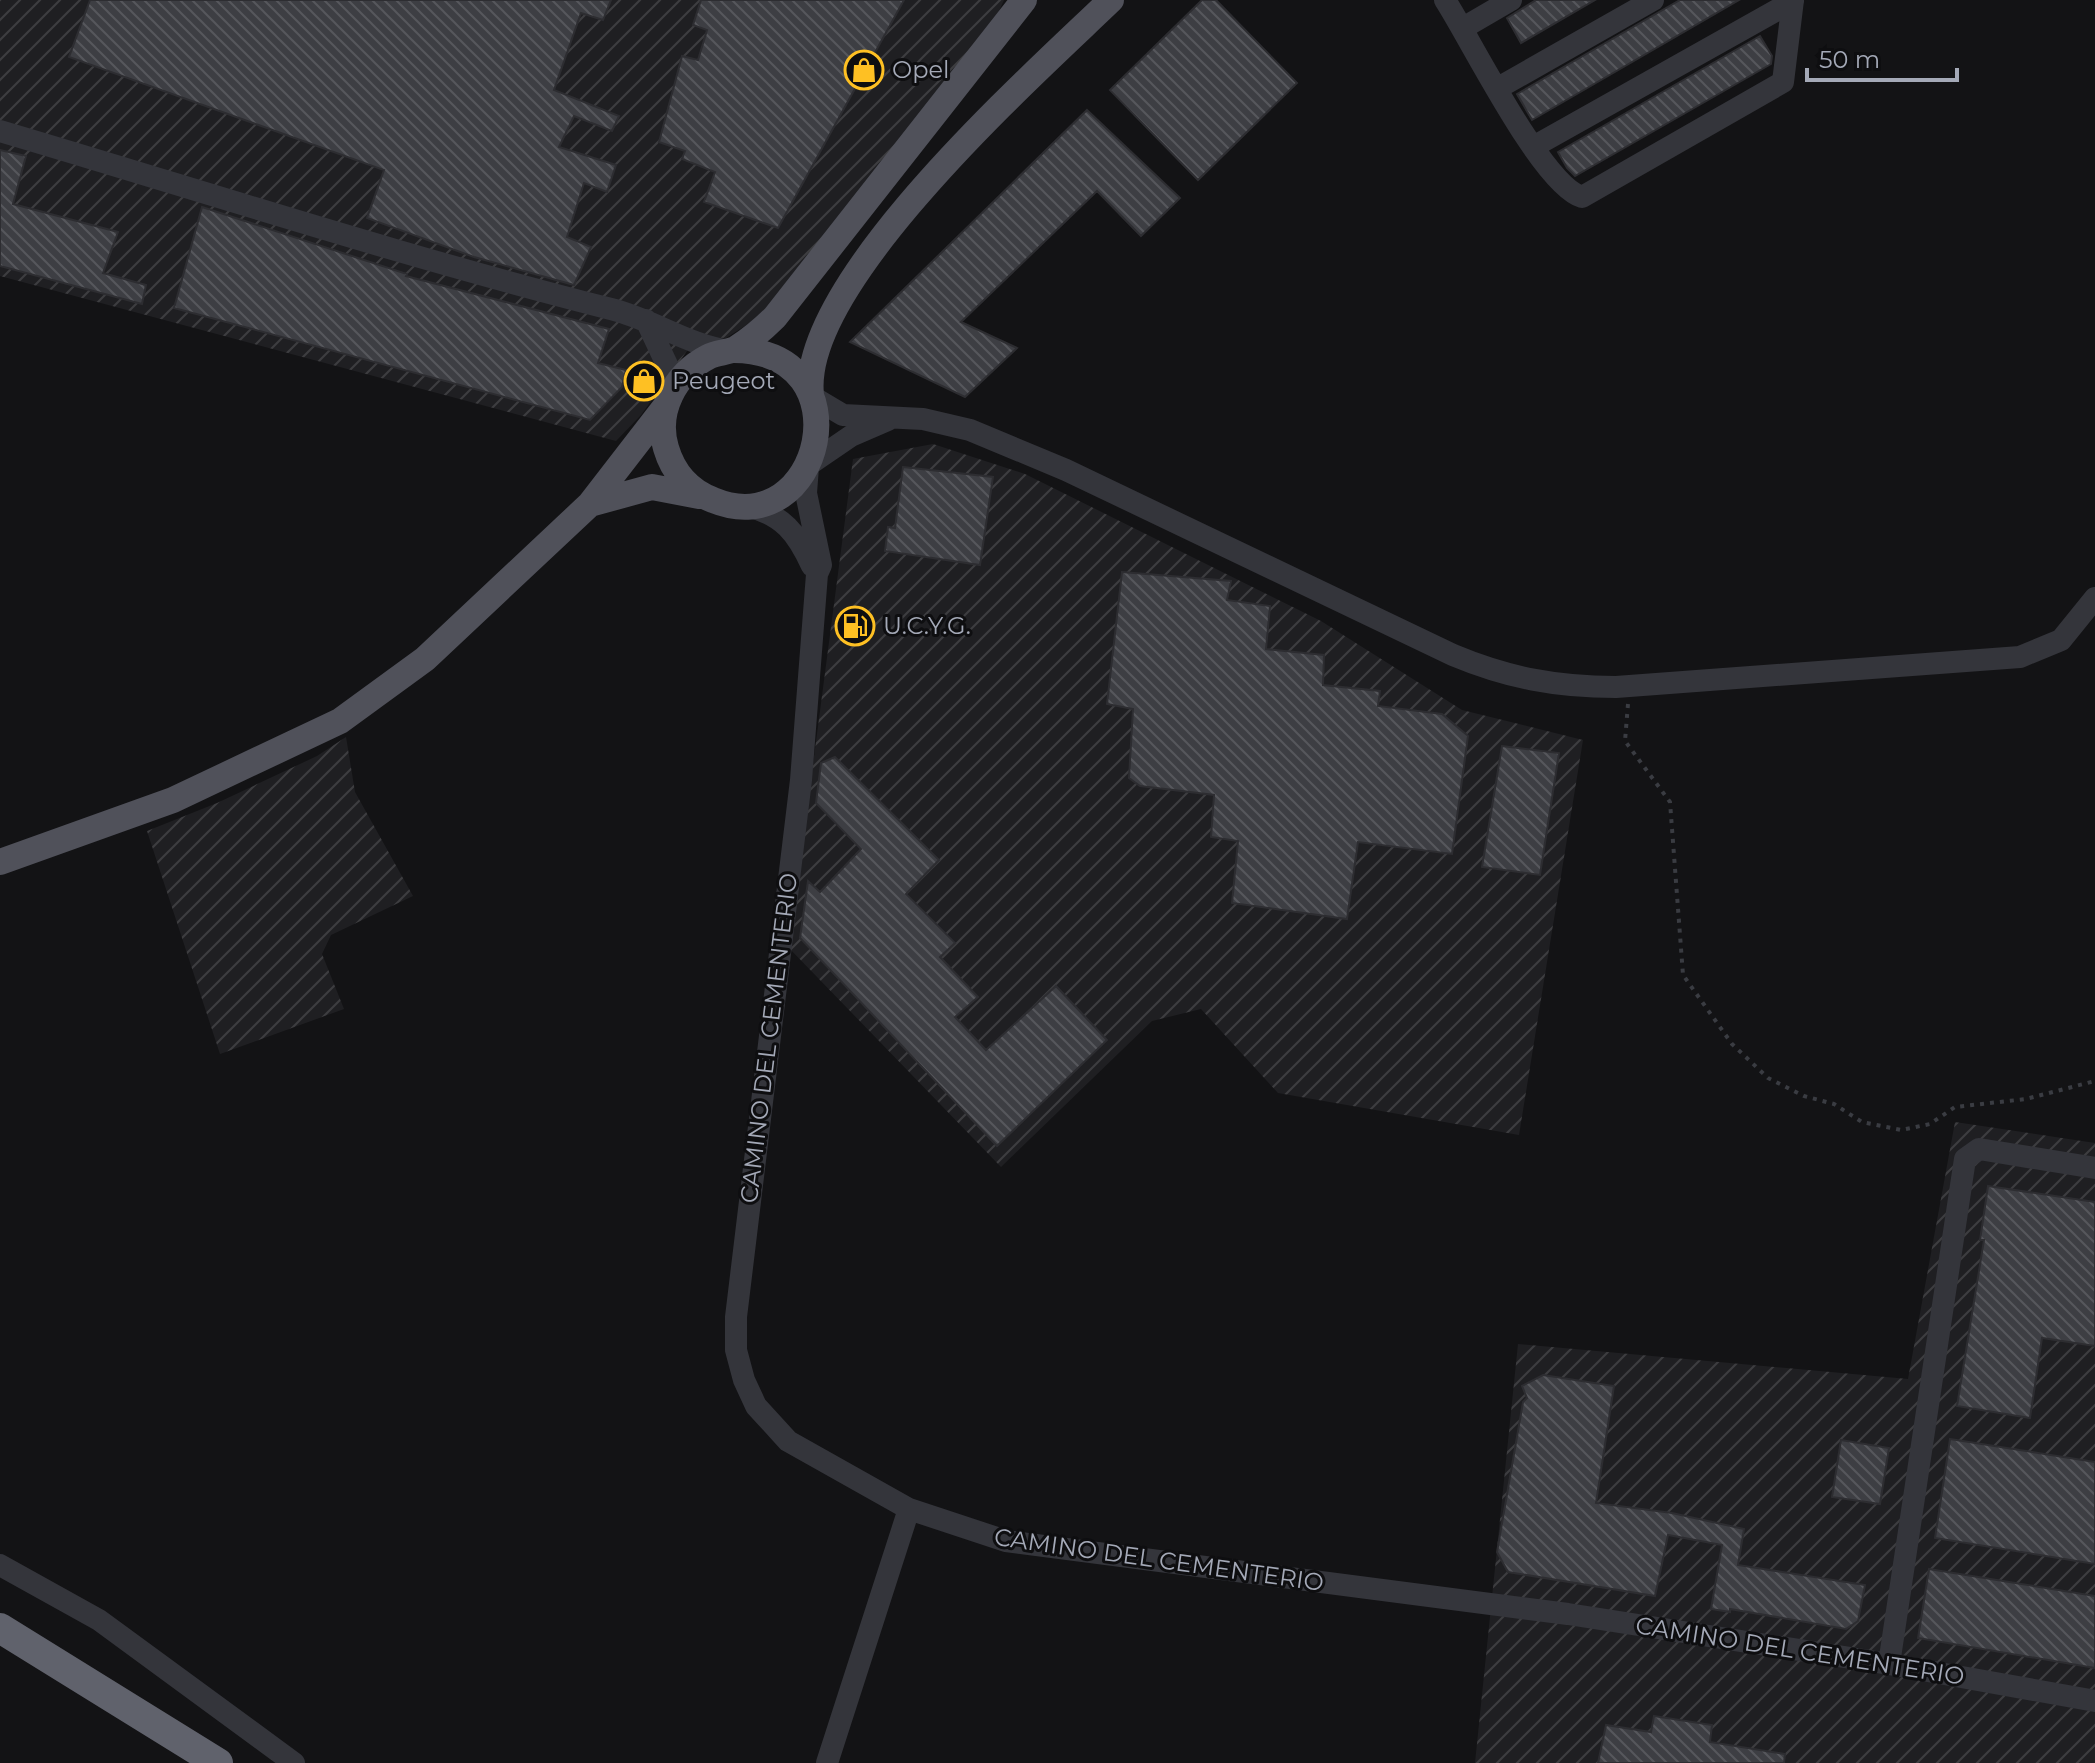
<svg xmlns="http://www.w3.org/2000/svg" width="2095" height="1763" viewBox="0 0 2095 1763" font-family="Montserrat,sans-serif">
	<style>
		.industrial { fill: url(#industrial-furrows) }
		.building { fill: url(#building-back-hatch); stroke: #2d2d31; stroke-width: 2 }
		.lines { fill: none; stroke-linecap: round; stroke-linejoin: round }
		.path { stroke: #3a3c42; stroke-width: 4; stroke-dasharray: 4 6; stroke-linecap: butt }
		.minor { stroke: #34353b; stroke-width: 22 }
		.major { stroke: #50515a; stroke-width: 26 }
		.highway { stroke: #60626c; stroke-width: 30 }
		.labels { text-anchor: middle; stroke-width: 6; stroke-linejoin: round; paint-order: stroke }
		.poi-label { font-size: 24px; fill: #a4a9b7; stroke: #0e0e10; text-anchor: start }
		.street-label { font-size: 24px; fill: #a4a9b7; stroke: #0e0e10 }
	</style>
	<defs>
		<pattern id="industrial-furrows" width="10" height="10" patternUnits="userSpaceOnUse" patternTransform="scale(2)"><rect width="10" height="10" fill="#1f1f22"/><path d="M-1 1l2-2M0 10L10 0M9 11l2-2" fill="none" stroke="#3d3d40"/></pattern>
		<pattern id="building-back-hatch" width="6" height="6" patternUnits="userSpaceOnUse" patternTransform="scale(2)"><rect width="6" height="6" fill="#3d3e43"/><path d="M-1 5l2 2M0 0l6 6M5-1l2 2" fill="none" stroke="#56575c"/></pattern>
	</defs>
	<rect width="100%" height="100%" fill="#131315"/>
	<path class="industrial" d="M0,0H1004L995,20L762,315L726,338L697,337L641,415L616,441L0,276Z
		M933,444L1025,474L1321,621L1462,710L1583,740L1519,1135L1278,1093L1201,1009L1152,1021L1001,1167L789,948L853,459Z
		M346,737L355,792L413,896L331,935L322,954L344,1009L220,1054L147,831L217,803L317,756Z
		M1955,1122L2095,1143V1763H1475L1518,1344L1908,1379Z"/>
	<path class="building" d="M90,0H611L603,20L581,13L554,90L619,116L612,131L574,116L559,147L616,165L607,192L584,183L567,237L591,247L574,285L474,257L367,218L384,170L69,57Z
		M701,0H904L778,228L704,202L715,172L682,159L685,151L659,142L682,56L698,60L707,30L693,25Z
		M1202,0H1216L1297,83L1198,180L1110,90Z
		M1536,0H1595L1521,43L1507,18Z
		M1680,0H1739L1532,120L1517,94Z
		M1760,36L1772,56L1771,64L1575,176L1567,168L1558,152Z
		M1087,110L1180,198L1141,236L1097,191L961,322L1017,348L965,397L850,342Z
		M0,150L26,156L13,204L118,232L103,273L146,285L142,304L0,266Z
		M202,207L407,274L406,276L609,329L598,363L626,370L622,387L590,420L174,308Z
		M903,467L993,477L980,565L885,551L888,527L895,528Z
		M1122,572L1231,581L1227,600L1270,606L1266,649L1324,655L1323,685L1380,691L1378,706L1442,714L1468,736L1452,854L1358,842L1347,919L1232,903L1238,841L1211,837L1214,795L1140,786L1129,778L1133,709L1107,704Z
		M1502,746L1559,753L1540,875L1482,867Z
		M835,757L939,860L906,894L955,943L940,957L978,997L955,1017L986,1050L1056,986L1107,1040L997,1146L800,938L808,881L820,892L861,849L816,803L821,763Z
		M1988,1186L2095,1202V1346L2042,1338L2030,1418L1957,1406L1984,1240H1980Z
		M1543,1375L1614,1386L1596,1503L1672,1513L1744,1529L1738,1565L1865,1585L1858,1621L1846,1629L1730,1609V1612L1711,1609L1722,1545L1668,1535L1655,1596L1508,1572L1497,1552L1523,1402L1527,1398L1522,1386Z
		M1950,1439L2095,1462V1564L1935,1538Z
		M1841,1440L1889,1448L1880,1504L1832,1497Z
		M1929,1569L2095,1596V1668L1918,1638Z
		M1654,1716L1712,1725L1710,1742L1785,1754L1784,1763H1598L1606,1725L1651,1732Z"/>
	<g class="lines">
		<path class="path" d="M1628,704L1625,741L1670,802L1683,975L1732,1044L1768,1078L1804,1096L1834,1104L1862,1122L1901,1130L1930,1124L1955,1107L2026,1099L2095,1081"/>
		<path class="minor" d="M1445,0C1471,40 1542,185 1582,197L1783,82L1793,0
			M1463,28L1511,0
			M1498,88L1653,0
			M0,131C203,191 405,257 611,309C652,319 687,345 730,351
			M1533,147L1793,1
			M646,320L676,384
			M811,396L843,415L923,419L970,430L1066,470L1453,655C1508,678 1557,687 1616,687L2020,657L2061,640L2095,598
			M810,464L851,436L888,420
			M808,467L806,493L821,565L817,574L801,780L736,1317V1350L744,1380L756,1406L788,1441L909,1509L1006,1541L1568,1614L1889,1664L2095,1701
			M747,506C783,515 797,533 812,566
			M0,1565L99,1620L294,1763
			M1889,1664L1965,1159L1979,1149L2095,1168
			M827,1763L909,1509"/>
		<path class="major" d="M734,350C868,351 822,545 713,500C689,491 673,472 666,448C655,411 675,374 708,357C717,352 728,353 737,348C751,339 763,329 775,317L1024,0
			M811,395C799,283 1032,76 1111,0
			M590,504L652,487L699,496
			M0,862L173,800L340,721L425,659L590,504L665,407"/>
		<path class="highway" d="M0,1628L218,1763"/>
	</g>
	<defs>
		<g id="shop-ring" transform="scale(2)"><circle r="9.5" fill="#0e0e10" stroke="#fec023" stroke-width="1.5"/><path d="M-5-2.5h2.3a2.7 3.5 0 0 1 5.4 0H5L5.5 6h-11ZM-1.5-2.5h3a1.5 2.3 0 0 0-3 0Z" fill="#fec023"/></g>
		<g id="fuel-ring" transform="scale(2)"><circle r="9.5" fill="#0e0e10" stroke="#fec023" stroke-width="1.5"/><path d="M-5.5-6h7V0h2V4h1.3V-2.5L3-4.5l.8-.8L6-3V5H2.5V1h-1V6h-7ZM-4.2-4.7v3.2H.2V-4.7Z" fill="#fec023"/></g>
	</defs>
	<g fill-rule="evenodd">
		<use href="#shop-ring" x="864" y="70"/>
		<use href="#shop-ring" x="644" y="381"/>
		<use href="#fuel-ring" x="855" y="626"/>
	</g>
	<g class="labels">
		<g class="poi-label">
			<text x="892" y="78">Opel</text>
			<text x="672" y="389">Peugeot</text>
			<text x="883" y="634">U.C.Y.G.</text>
		</g>
		<g class="street-label">
			<text transform="translate(769 1038) rotate(-83)" y="8">CAMINO DEL CEMENTERIO</text>
			<text transform="translate(1159 1560) rotate(8)" y="8">CAMINO DEL CEMENTERIO</text>
			<text transform="translate(1800 1651) rotate(9)" y="8">CAMINO DEL CEMENTERIO</text>
		</g>
	</g>
	<path d="M1807 68v12h150v-12" fill="none" stroke="#a4a9b7" stroke-width="4"/>
	<text x="1819" y="68" font-size="24" fill="#a4a9b7" stroke="#0e0e10" stroke-width="6" paint-order="stroke">50 m</text>
</svg>
